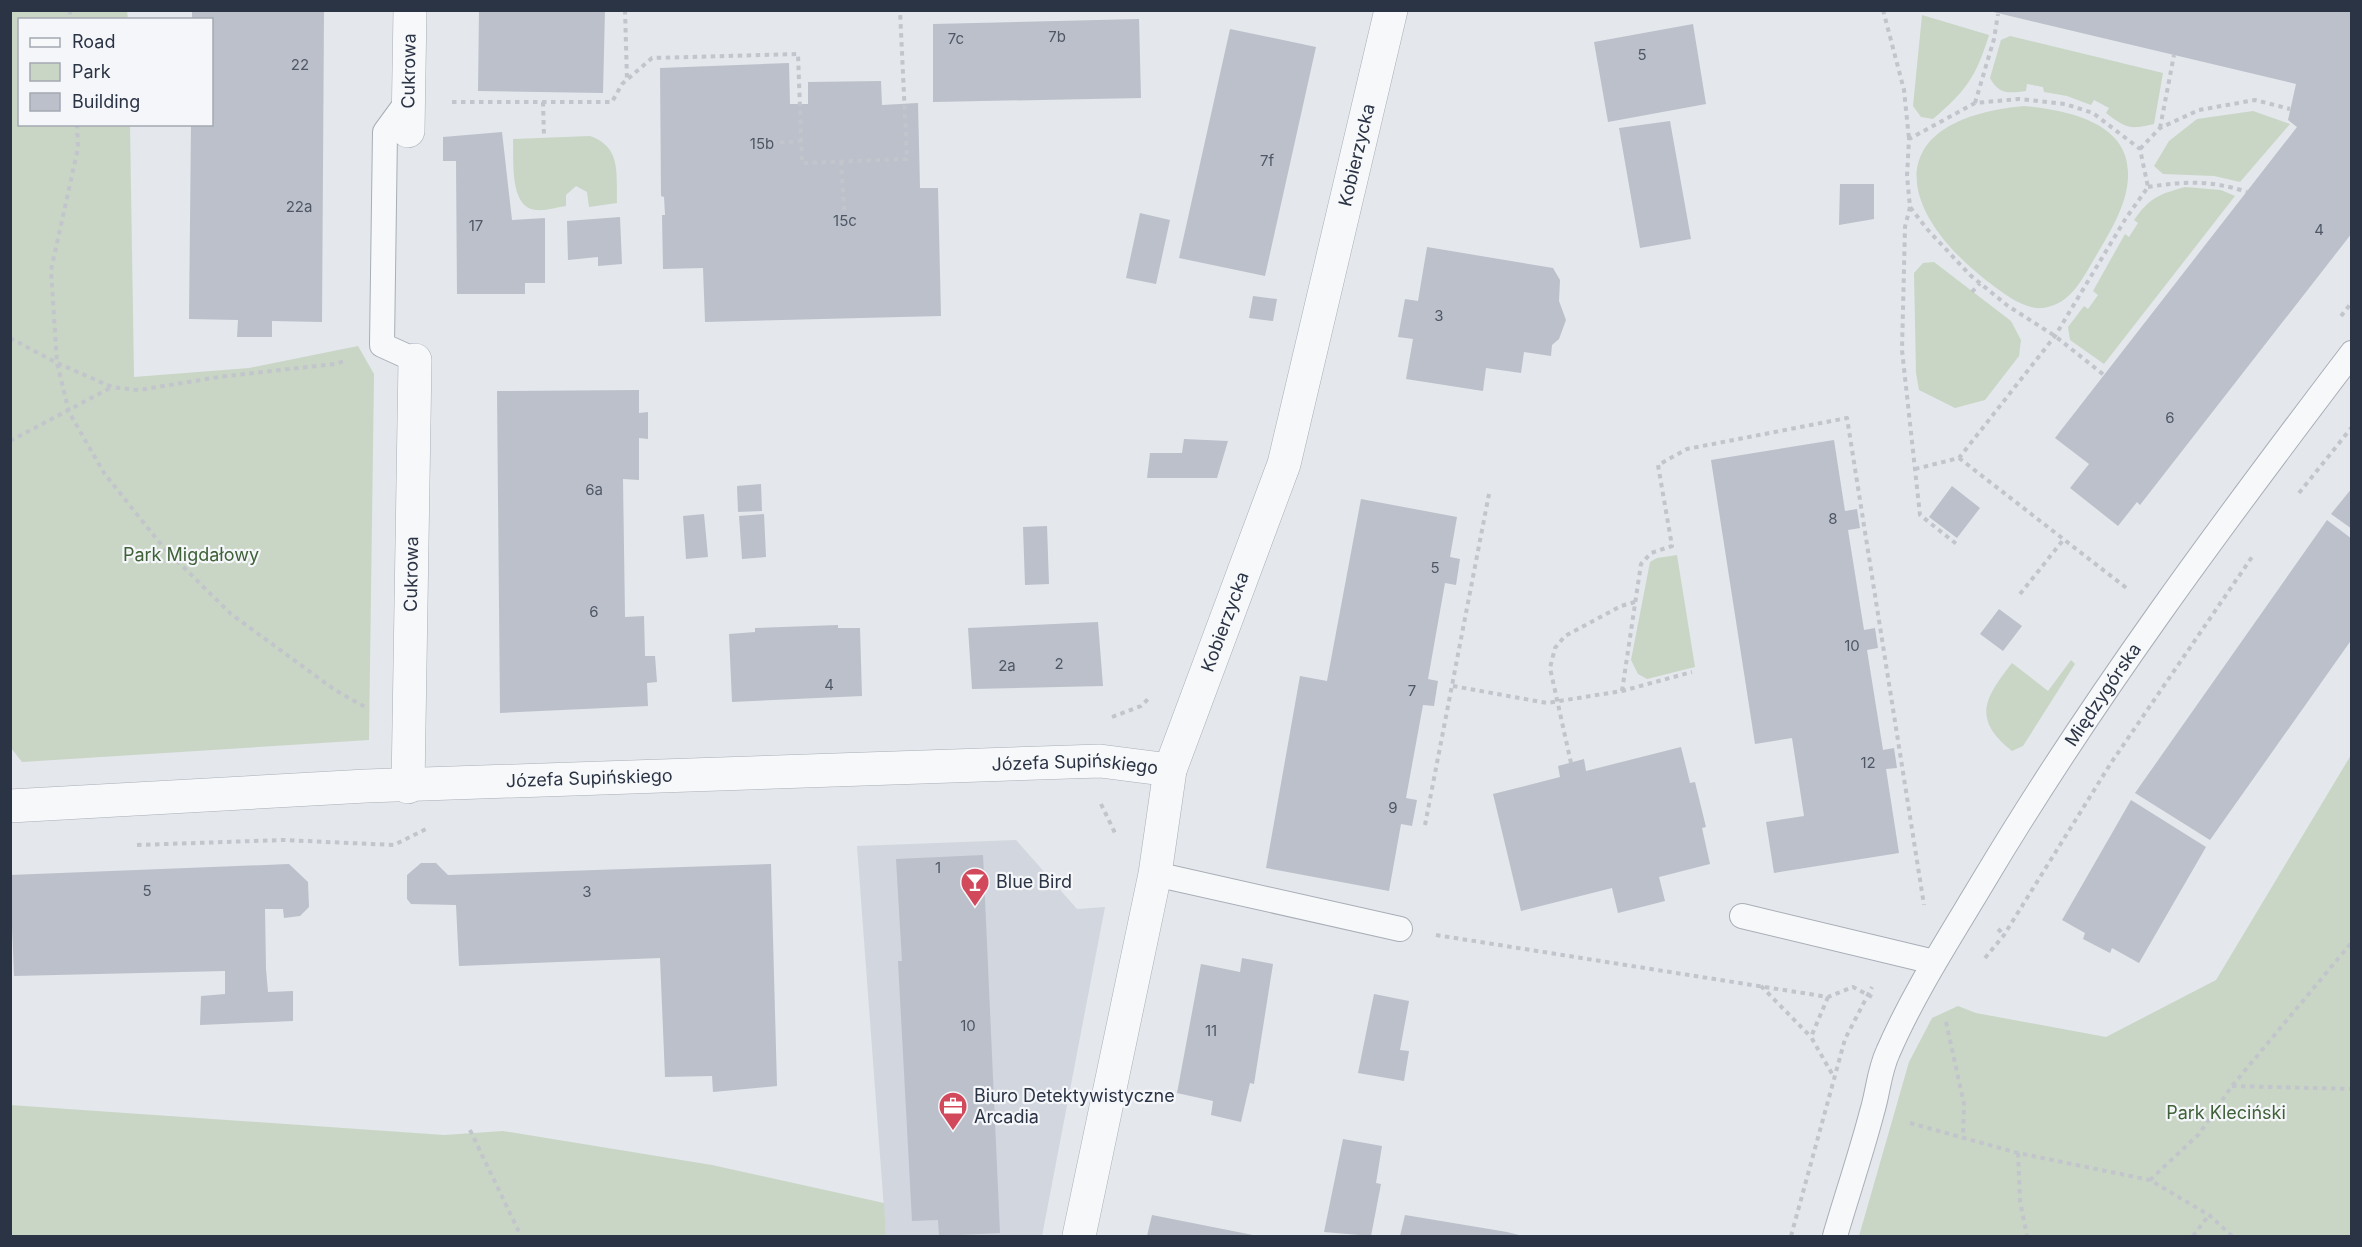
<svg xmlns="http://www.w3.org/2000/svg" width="2362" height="1247" viewBox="0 0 2362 1247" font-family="Inter,sans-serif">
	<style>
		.built { fill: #d2d6de }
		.green { fill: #c9d6c5 }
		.building { fill: #bbc0ca }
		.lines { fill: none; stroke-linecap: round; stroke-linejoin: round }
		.lane-casing { stroke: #a9aeb7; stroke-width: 26 }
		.street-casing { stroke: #a9aeb7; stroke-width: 34 }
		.path { stroke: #c2c5cb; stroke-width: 4; stroke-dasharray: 4.5 4.5; stroke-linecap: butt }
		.lane { stroke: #f7f8fa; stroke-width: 24 }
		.street { stroke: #f7f8fa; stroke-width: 33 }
		.labels { text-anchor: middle; stroke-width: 4.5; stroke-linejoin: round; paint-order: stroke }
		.number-label { font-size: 15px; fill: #4f5766 }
		.street-label { font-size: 18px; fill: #2b3445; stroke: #f4f6f9 }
		.park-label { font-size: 18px; fill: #3f6138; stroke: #f4f6f9 }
		.poi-label { font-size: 18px; fill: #2b3445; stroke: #f4f6f9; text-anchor: start }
	</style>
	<rect width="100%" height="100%" fill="#e4e7ec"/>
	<path class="built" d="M1016,840L1077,909L1105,907L1042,1236H886L857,846Z"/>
	<path class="green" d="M11,10L127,11L128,19L20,20V124L130,125L134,377L249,368L358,346L374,374L369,740L22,762L11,748Z
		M1922,15L1989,35C1976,77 1966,91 1933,119L1921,117L1913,106Z
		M2010,36L2163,73L2154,124C2129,130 2126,128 2106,113L2109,108L2094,100L2091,105L2067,96L2044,92L2043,87L2027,84L2026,91C2009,93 1999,95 1990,78L2001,40Z
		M2024,106C2064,110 2127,121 2128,172C2129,202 2111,230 2096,256C2083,277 2072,304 2043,308C2023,310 2002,292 1987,281C1891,206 1884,119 2024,106Z
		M2253,111L2290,124L2240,182L2214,176L2163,174L2154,166L2169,141L2197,119Z
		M590,136C622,147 616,174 617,203L589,207L587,192L576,186L566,195V206C557,207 546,211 537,210C509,209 514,160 513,139Z
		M2185,187L2221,190L2235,196L2104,364L2070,340L2068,327L2084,306L2088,309L2098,295L2093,291L2125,234L2129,237L2138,223L2134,220C2150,197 2160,194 2185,187Z
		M1934,262L2011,321L2021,340L2019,356L1985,400L1955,408L1919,390L1916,373L1914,273L1923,263Z
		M1677,555L1695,667L1647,679L1638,674L1631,660L1650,562L1657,558Z
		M2071,660L2075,664L2023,746L2012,751C1972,719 1984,699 2012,663L2048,691Z
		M2351,755V1236H1859L1909,1062L1932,1018L1958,1006L1976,1013L2106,1037L2216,980Z
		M10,1105L444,1135L503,1131L712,1165L884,1203L886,1236H11Z"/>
	<path class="building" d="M192,10H324L322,322L272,321V337H237L238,320L189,319L191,124H212V20H192Z
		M479,10H605L603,93L478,91Z
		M1985,10H2352V233L2140,505L2137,502L2118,526L2070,488L2089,464L2055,438L2297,127L2288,120L2296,84Z
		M1139,19L1141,98L933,102V24Z
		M1693,24L1706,104L1608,122L1594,42Z
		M1230,29L1316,47L1265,276L1179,258Z
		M789,63L790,104H808V82L881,81L882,105L918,103L920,188H938L941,316L705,322L703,268L663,269L662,215H665L664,197L661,196L660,68Z
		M1670,121L1691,239L1640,248L1619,128Z
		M502,132L512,220L545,218V283H525V294H457L456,161H443V137Z
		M1840,184H1874V219L1839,225Z
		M1140,213L1170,220L1156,284L1126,278Z
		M620,217L622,264L598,266V257L568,260L567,221Z
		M1427,247L1553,268L1560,280L1559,301L1566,320L1559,339L1552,345L1551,356L1524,352L1521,373L1486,368L1483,391L1406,379L1413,339L1398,337L1405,299L1418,301Z
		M1253,296L1277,299L1273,321L1249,318Z
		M639,390V413L648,412V439L639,438V480L623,479L625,617L644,616L645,656H655L657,682L647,683L648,706L500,713L497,391Z
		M1184,439L1228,441L1217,478H1147L1150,453H1182Z
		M1834,440L1845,511L1857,509L1860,528L1848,530L1864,630L1875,628L1878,648L1867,650L1883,750L1894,748L1897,768L1886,769L1899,853L1774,873L1766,822L1804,816L1792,738L1755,744L1711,460Z
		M761,484L762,511L738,512L737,486Z
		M1952,486L1980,508L1957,538L1929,517Z
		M2352,488V529L2331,514Z
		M1361,499L1457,517L1450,557L1460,559L1456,585L1445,583L1428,679L1438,681L1434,706L1423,705L1406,798L1417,800L1412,826L1401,824L1389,891L1266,868L1300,676L1327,681Z
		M704,514L708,557L686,559L683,516Z
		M764,514L766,557L742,559L739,516Z
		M2327,520L2352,539V639L2210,840L2135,793Z
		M1047,526L1049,584L1025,585L1023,527Z
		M1999,609L2022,626L2003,651L1980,634Z
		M1098,622L1103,686L972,689L968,628Z
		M838,625V628H860L862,696L732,702L729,634L755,632V628Z
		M1681,747L1690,783L1695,782L1706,827L1702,828L1710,864L1659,877L1665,901L1618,913L1612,888L1521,911L1493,794L1560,777L1558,766L1584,759L1586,771Z
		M2131,800L2206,847L2139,963L2112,948L2110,953L2083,939L2085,933L2062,920Z
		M983,855L1000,1233L939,1236L938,1220L912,1221L898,961H902L896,859Z
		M421,863H436L448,875L771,864L777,1086L713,1092L712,1076L665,1077L660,958L459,966L456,905L411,904L407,899V875Z
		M289,864L308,882L309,907L300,916L284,918L283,909H265L266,969L268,992L293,991V1021L200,1025L201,996L225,994V971L14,976L10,875Z
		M1242,958L1273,964L1254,1084L1250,1083L1241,1122L1211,1115L1213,1101L1177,1093L1201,964L1240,972Z
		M1374,994L1409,1001L1400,1050L1409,1051L1404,1081L1358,1073Z
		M1343,1139L1382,1146L1376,1183L1381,1184L1371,1236L1324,1232Z
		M1152,1215L1253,1235V1236H1147Z
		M1405,1215L1507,1232L1523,1236H1400Z"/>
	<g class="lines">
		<g class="lane-casing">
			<g id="lane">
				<path d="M407,102L385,132L382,345L415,360"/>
				<path d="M1155,874L1400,929"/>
				<path d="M1742,916L1934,962"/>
				<path id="s1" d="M1835,1236C1847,1195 1861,1154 1872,1112C1878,1093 1879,1071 1888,1052C1914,992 1950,937 1984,880C2094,696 2222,524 2352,353"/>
			</g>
		</g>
		<g class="street-casing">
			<g id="street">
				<path id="s2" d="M408,131L410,10"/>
				<path id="s3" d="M408,787L415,360"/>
				<path id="s4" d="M10,806L366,786L1100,761L1170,770"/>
				<path id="s5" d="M1079,1236L1155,874L1170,770L1284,464L1391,10"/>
			</g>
		</g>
		<path class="path" d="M70,10V20
			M625,10L627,80
			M1883,10L1904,90L1909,139
			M452,102H612L622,84L652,58L798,54L802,163L907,159L900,10
			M543,102L544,137
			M1975,103L1994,39L1998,14
			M77,124L78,148L51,270L57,363L69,412L104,473L163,547L231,614L335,690L365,707
			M2160,128L2174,55
			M762,144L801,141
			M2140,149L2160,128L2199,110L2255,100L2290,109
			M841,161L845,221
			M2148,187C2186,181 2210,180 2247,192
			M1910,207L1905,227L1902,350L1920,515L1959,546
			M1972,292L1980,283
			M2341,316L2352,302
			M10,338L57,363L112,387L139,390L219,377L335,364L347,360
			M10,441L112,387
			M1959,458L2129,590
			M1915,469L1959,458L2055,336L2126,218L2148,187L2140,149L2093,113L2065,104L2019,99L1975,103L1909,139L1907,176L1910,207L1927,229L1970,275L2008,306L2055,336L2104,375
			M2299,493L2352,427
			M2020,594L2064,539
			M1453,686L1547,703L1622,691L1692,672
			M1622,691L1641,564L1651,553L1672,546L1658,465L1687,449L1847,418L1924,905
			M1112,717L1141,706L1150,697
			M1571,763L1550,668L1555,648L1565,636L1621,606L1635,602
			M1101,804L1116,835
			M1425,825L1489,494
			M137,845L283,840L394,845L426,829
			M1998,929L2004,935
			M1436,935L1828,997L1853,987L1872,997
			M1985,958L2004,935L2111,763L2252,557
			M1761,986L1811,1037
			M1828,997L1811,1037L1835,1079
			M1946,1022L1964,1104L1963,1136
			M2232,1086L2352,1089
			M1910,1123L2018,1153L2150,1180L2209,1215L2232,1236
			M470,1130L521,1236
			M2018,1153L2020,1201L2027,1236
			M2150,1180L2199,1134L2232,1086L2352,942
			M1791,1236L1845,1039L1872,987
			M2193,1236L2209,1215"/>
		<use href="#lane" class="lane"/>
		<use href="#street" class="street"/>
	</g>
	<defs>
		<g id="bar-pin" transform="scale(1.5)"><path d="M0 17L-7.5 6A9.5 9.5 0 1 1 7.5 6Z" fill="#d1495b" stroke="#f4f6f9"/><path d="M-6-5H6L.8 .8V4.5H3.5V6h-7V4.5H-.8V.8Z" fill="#fff"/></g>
		<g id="office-pin" transform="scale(1.5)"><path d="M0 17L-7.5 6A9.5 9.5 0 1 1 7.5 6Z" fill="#d1495b" stroke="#f4f6f9"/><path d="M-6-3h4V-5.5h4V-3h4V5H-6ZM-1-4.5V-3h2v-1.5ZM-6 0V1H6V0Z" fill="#fff"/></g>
	</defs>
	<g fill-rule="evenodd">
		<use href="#bar-pin" x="975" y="882"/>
		<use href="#office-pin" x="953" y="1106"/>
	</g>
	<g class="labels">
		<g class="number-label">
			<text x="1057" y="42">7b</text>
			<text x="956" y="44">7c</text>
			<text x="1642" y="60">5</text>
			<text x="300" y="70">22</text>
			<text x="762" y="149">15b</text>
			<text x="1267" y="166">7f</text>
			<text x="299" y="212">22a</text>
			<text x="845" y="226">15c</text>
			<text x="476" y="231">17</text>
			<text x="2319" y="235">4</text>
			<text x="1439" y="321">3</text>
			<text x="2170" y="423">6</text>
			<text x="594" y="495">6a</text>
			<text x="1833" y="524">8</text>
			<text x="1435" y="573">5</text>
			<text x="594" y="617">6</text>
			<text x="1852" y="651">10</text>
			<text x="1059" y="669">2</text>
			<text x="1007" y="671">2a</text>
			<text x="829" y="690">4</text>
			<text x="1412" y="696">7</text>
			<text x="1868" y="768">12</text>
			<text x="1393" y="813">9</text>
			<text x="938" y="873">1</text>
			<text x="147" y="896">5</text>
			<text x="587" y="897">3</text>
			<text x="968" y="1031">10</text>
			<text x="1211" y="1036">11</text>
		</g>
		<g class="street-label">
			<text dy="6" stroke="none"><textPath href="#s2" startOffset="60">Cukrowa</textPath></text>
			<text dy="6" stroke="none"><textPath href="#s5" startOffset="1119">Kobierzycka</textPath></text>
			<text dy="6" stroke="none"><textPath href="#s3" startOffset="213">Cukrowa</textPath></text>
			<text dy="6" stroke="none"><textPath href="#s5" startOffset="633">Kobierzycka</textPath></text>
			<text dy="6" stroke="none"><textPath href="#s1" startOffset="609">Międzygórska</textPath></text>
			<text dy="6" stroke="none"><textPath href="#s4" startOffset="1066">Józefa Supińskiego</textPath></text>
			<text dy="6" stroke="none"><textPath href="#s4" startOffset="580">Józefa Supińskiego</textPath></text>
		</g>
		<g class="park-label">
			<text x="191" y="561">Park Migdałowy</text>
			<text x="2226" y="1119">Park Kleciński</text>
		</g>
		<g class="poi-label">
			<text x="996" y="888">Blue Bird</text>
			<text x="974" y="1102">Biuro Detektywistyczne<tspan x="974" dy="21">Arcadia</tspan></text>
		</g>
	</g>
	<rect width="2362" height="1247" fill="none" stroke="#2b3445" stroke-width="24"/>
	<rect x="18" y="18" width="195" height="108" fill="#f4f6f9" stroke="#a4a8b1" stroke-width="1.5"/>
	<rect x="30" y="38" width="30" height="9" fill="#f7f8fa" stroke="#a4a8b1" stroke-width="1.5"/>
	<text x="72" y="48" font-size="18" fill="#2b3445">Road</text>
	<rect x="30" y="63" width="30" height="18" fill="#c9d6c5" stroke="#a4a8b1" stroke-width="1.5"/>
	<text x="72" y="78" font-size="18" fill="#2b3445">Park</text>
	<rect x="30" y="93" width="30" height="18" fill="#bbc0ca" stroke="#a4a8b1" stroke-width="1.5"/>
	<text x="72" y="108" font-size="18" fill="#2b3445">Building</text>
</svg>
